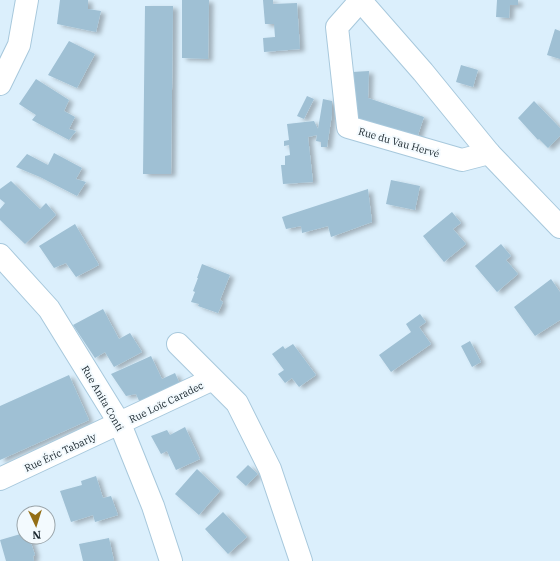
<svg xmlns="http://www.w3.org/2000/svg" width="560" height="561" viewBox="0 0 560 561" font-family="'IBM Plex Serif',serif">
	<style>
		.building { fill: #9fc0d4; filter: url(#shadow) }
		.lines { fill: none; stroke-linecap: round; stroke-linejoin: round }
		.street-casing { stroke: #a7c8dc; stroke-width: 24 }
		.secondary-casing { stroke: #a7c8dc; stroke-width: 24 }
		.street { stroke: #fff; stroke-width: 22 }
		.secondary { stroke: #fff; stroke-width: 22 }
		.labels { text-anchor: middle; stroke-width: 4; stroke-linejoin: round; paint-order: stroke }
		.street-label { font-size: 10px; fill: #18252c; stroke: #f3fafe }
	</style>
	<defs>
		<filter id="shadow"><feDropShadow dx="4.5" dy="2.5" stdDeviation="2" flood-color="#0004"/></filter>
	</defs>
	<rect width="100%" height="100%" fill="#dbeffc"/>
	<path class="building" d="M60,0H88V9L101,11L96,32L57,24Z
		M182,0H209L208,59L182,58Z
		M263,0H273V4L297,3L300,49L264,52L263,38L275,37L274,24H265Z
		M497,0H518V5H510L509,18L496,17Z
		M145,6H173L171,174H143Z
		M555,29L560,31V59L547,55Z
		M69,41L95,54L77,88L48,75Z
		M461,65L478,70L473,87L456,82Z
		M369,71L368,98L424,117L417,138L357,118L352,72Z
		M36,79L69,100L64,111L75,117L69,129L76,131L69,140L32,120L36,115L19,104Z
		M307,96L314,99L304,119L297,116Z
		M323,99L332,101V114L327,147H321V142L316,141L317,135L308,137L313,182L283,184L281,165H285V156L290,155L289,145L284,146V141L289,140L287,124L314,121L318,129Z
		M534,101L560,128V136L548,148L539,139L538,140L518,118Z
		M54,153L82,168L76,179L86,182L77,196L40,177L16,167L27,154L48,165Z
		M391,180L420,186L415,210L386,204Z
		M11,181L40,209L46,203L56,215L25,244L0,220V209L5,203L0,199V189Z
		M368,189L372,222L331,237L328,226L302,233L301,226L286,229L282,217Z
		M452,212L461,223L453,229L466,244L444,262L423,236Z
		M75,224L99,265L76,277L66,263L54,268L39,246Z
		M501,244L511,256L506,260L518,274L497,292L475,266Z
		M202,264L230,275L220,300L223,302L218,313L198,306L199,304L191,302L195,292L193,291L198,278H197Z
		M551,279L560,292V320L535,336L514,307Z
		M103,309L119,339L130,333L142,352L114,367L105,352L95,358L73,325Z
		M420,314L426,322L419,327L431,344L391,372L379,355L411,332L406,324Z
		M470,341L481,362L472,367L461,346Z
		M293,344L316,375L299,387L292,378L285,383L278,374L284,370L272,354L283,346L285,349Z
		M151,356L162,379L175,373L180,384L140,403L136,394L126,396L111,374Z
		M69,375L89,420L0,460V406Z
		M185,427L200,459L176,470L167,451L161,454L151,436L167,430L170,435Z
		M248,465L258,474L246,486L236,477Z
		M197,469L220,491L199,515L175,494Z
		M96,476L103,498L111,496L118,515L95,522L93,515L71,522L60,491L82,485L81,481Z
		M223,512L247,537L228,554L205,529Z
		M24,533V537H29L35,555L33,556L34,561H6L0,540Z
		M109,538L114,561H83L79,544Z"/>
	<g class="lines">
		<g class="street-casing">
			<path id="street" d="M360,1L337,27L348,127L462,160L489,153
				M0,84L19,45L27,0
				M0,255L49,309L120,424L153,506L171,561
				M178,344L237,403L270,469L301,561
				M0,479L213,379"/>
		</g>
		<g class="secondary-casing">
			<path id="secondary" d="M360,0L423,72L489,153L560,227"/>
		</g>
		<use href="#street" class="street"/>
		<use href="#secondary" class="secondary"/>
	</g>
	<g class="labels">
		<g class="street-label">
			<text transform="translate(399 142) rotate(16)" y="4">Rue du Vau Hervé</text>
			<text transform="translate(103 398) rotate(60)" y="4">Rue Anita Conti</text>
			<text transform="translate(166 402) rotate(-26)" y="4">Rue Loïc Caradec</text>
			<text transform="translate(60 452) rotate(-25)" y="4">Rue Éric Tabarly</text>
		</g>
	</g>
	<g transform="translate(36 525) rotate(176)"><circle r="19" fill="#f3fafe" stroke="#9ba5aa"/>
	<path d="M0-3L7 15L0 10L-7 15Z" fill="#936e16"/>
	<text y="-6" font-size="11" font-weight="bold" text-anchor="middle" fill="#18252c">N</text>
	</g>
</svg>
